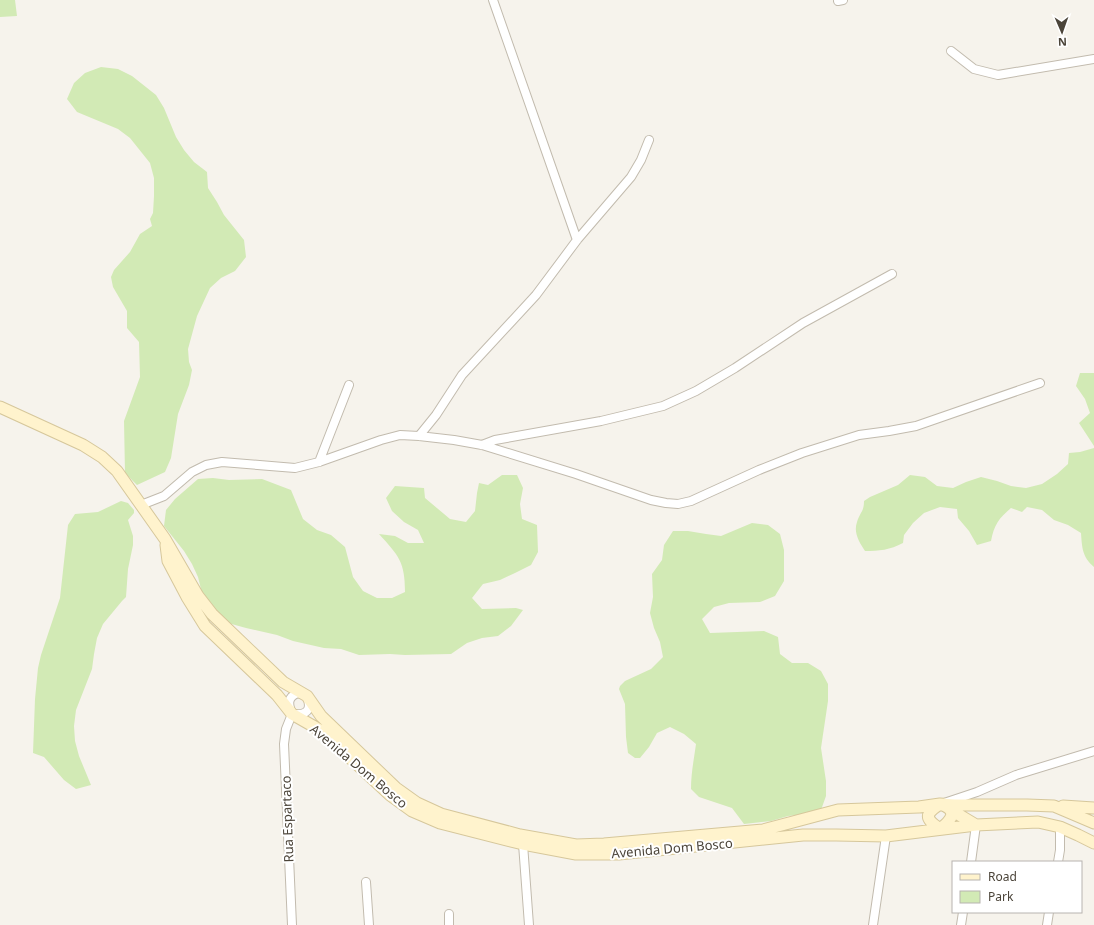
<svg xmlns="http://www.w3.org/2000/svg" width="1094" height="925" viewBox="0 0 1094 925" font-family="'Noto Sans',sans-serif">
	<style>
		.green { fill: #d2eab5 }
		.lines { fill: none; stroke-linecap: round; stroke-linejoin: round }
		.street-casing { stroke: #c2bbae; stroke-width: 10 }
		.secondary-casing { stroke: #d6c79b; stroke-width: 13 }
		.street { stroke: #fff; stroke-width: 8 }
		.secondary { stroke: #fff3cd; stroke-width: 11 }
		.labels { text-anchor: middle; stroke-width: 4; stroke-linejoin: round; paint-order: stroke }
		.street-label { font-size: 13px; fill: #4b4439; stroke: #fff }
	</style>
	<rect width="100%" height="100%" fill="#f6f3ec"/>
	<path class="green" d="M0,0H15L17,16L0,17Z
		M101,67L118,69L132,76L156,95L164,108L176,137L184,150L194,162L207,172L208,188L217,202L224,215L244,240L246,257L235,271L221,278L210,288L197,316L188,349L189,362L192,370L189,385L178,414L171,458L165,472L137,485L125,473L124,421L140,377L139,342L127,328V311L113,287L111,277L114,270L130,252L140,234L152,226L150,219L153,213L154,196V178L150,163L130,138L118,129L77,112L67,99L74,83L85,73Z
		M1080,373H1094V446L1079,423L1090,413L1085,399L1076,386Z
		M1094,448V567C1082,557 1082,547 1081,533L1068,525L1054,520L1042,510L1027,507L1022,512L1011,508C999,518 994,525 991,541L977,545L969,531L958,518L957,509L940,507L924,513L913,523L904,535L903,543C890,550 879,551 865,551C860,543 853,533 857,522C860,512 864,512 864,501L870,497L898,485L910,475L925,477L937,486L953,488L966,482L981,477L997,481L1011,486L1026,488L1042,484L1057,474L1068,464L1069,453L1080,452Z
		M502,475H517L523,488L520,504L522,519L537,525L538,552L531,565L515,573L500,580L483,584L472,598L482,609L516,608L523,610L511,626L498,636L482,638L467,643L451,654L405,655L390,654L359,655L341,649L324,648L293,641L277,635L246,628L228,623L222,622L202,593L198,577L192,564L184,551L164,526L166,510L175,499L198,479L213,478L229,480L262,479L291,490L303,519L317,530L331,535L345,547L353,577L363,591L377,598H392L405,592C405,562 399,556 379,534L395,536L408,543H424L418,530L404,522L392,511L386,498L395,486L424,488L425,498L450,519L466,522L475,511L477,493L479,483L488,485Z
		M121,501L128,503L134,510V513L128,520L133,536V545L128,569L126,597L122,601L103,624L97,638L94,654L92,669L76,710L74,726L75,741L79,756L91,785L76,789L64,780L44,757L33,753L35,699L38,668L41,655L60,598L68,525L75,514L98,512Z
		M752,523L768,525L780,534L784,550V581L775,596L760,602L729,603L714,607L702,619L710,633L764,631L778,637L780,654L792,663H808L821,671L828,684V701L821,748L826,781V796L821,810L806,814L788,816L771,821L744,824L732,808L699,797L691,789C691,773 694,759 696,744L684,734L670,727L657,733L649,747L640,758H635L628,753L626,737L625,704L619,689L620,686L625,681L651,669L663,657L660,642L654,628L650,613L653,597L652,574L662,560L664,545L673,531H688L706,534L721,536Z"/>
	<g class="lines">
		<g class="street-casing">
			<path id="street" d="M493,0L577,240
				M838,1L843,0
				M951,51L974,69L998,75L1094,59
				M419,436L436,415L462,375L536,295L577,240L631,177L641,160L649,140
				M482,445L495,440L601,421L663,406L696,391L735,368L803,323L892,274
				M319,462L349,385
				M141,505L164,496L192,472L206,465L222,462L295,468L319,462L381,440L400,435L419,436L454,440L482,445L576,474L651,500L666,503L678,504L691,501L759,470L802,453L859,435L889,431L916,426L1040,383
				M298,693L307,696C312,711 307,715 292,714C288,704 287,697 298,693Z
				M292,714L286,729L284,744L292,925
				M944,803L977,792L1016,775L1094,751
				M523,844L529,925
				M971,862L976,825
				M1058,862L1060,850V827
				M366,882L369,925
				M449,914V925
				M873,925L886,836
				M961,925L963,912
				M1047,925L1049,912"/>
		</g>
		<g class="secondary-casing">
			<path id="secondary" d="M0,407L83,445L102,457L117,471L165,539L198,596L212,614L283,682L307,696L321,716L396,788L417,803L441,814L520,835L576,845L604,844L763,830L838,810L919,807L940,804L954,805H1027L1054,806L1094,823
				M166,545L168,561L187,597L205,626L277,695L292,714L320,730L390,795L412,811L440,823L523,844L576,854H619L803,835H836L886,836L976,825L1038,822L1060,827L1078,835L1094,843
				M940,804C959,810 952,820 940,829C924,818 925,814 940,804Z
				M1063,806L1094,808
				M951,810L976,825"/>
		</g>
		<use href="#street" class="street"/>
		<use href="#secondary" class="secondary"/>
	</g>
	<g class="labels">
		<g class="street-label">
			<text transform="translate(359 766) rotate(40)" y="5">Avenida Dom Bosco</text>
			<text transform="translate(287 819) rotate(-92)" y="5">Rua Espartaco</text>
			<text transform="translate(672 848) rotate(-5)" y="5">Avenida Dom Bosco</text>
		</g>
	</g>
	<rect x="952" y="861" width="130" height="52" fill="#ffffff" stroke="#b7b4b0"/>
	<rect x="960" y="874" width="20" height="6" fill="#fff3cd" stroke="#b7b4b0"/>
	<text x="988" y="881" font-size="12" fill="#4b4439">Road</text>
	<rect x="960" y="891" width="20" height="12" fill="#d2eab5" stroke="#b7b4b0"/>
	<text x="988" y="901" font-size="12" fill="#4b4439">Park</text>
	<g transform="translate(1062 32) rotate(178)" stroke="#ffffff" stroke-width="3" paint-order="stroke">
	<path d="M0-3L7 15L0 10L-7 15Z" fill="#4b4439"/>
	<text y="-6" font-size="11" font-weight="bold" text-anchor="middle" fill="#4b4439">N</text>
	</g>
</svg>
